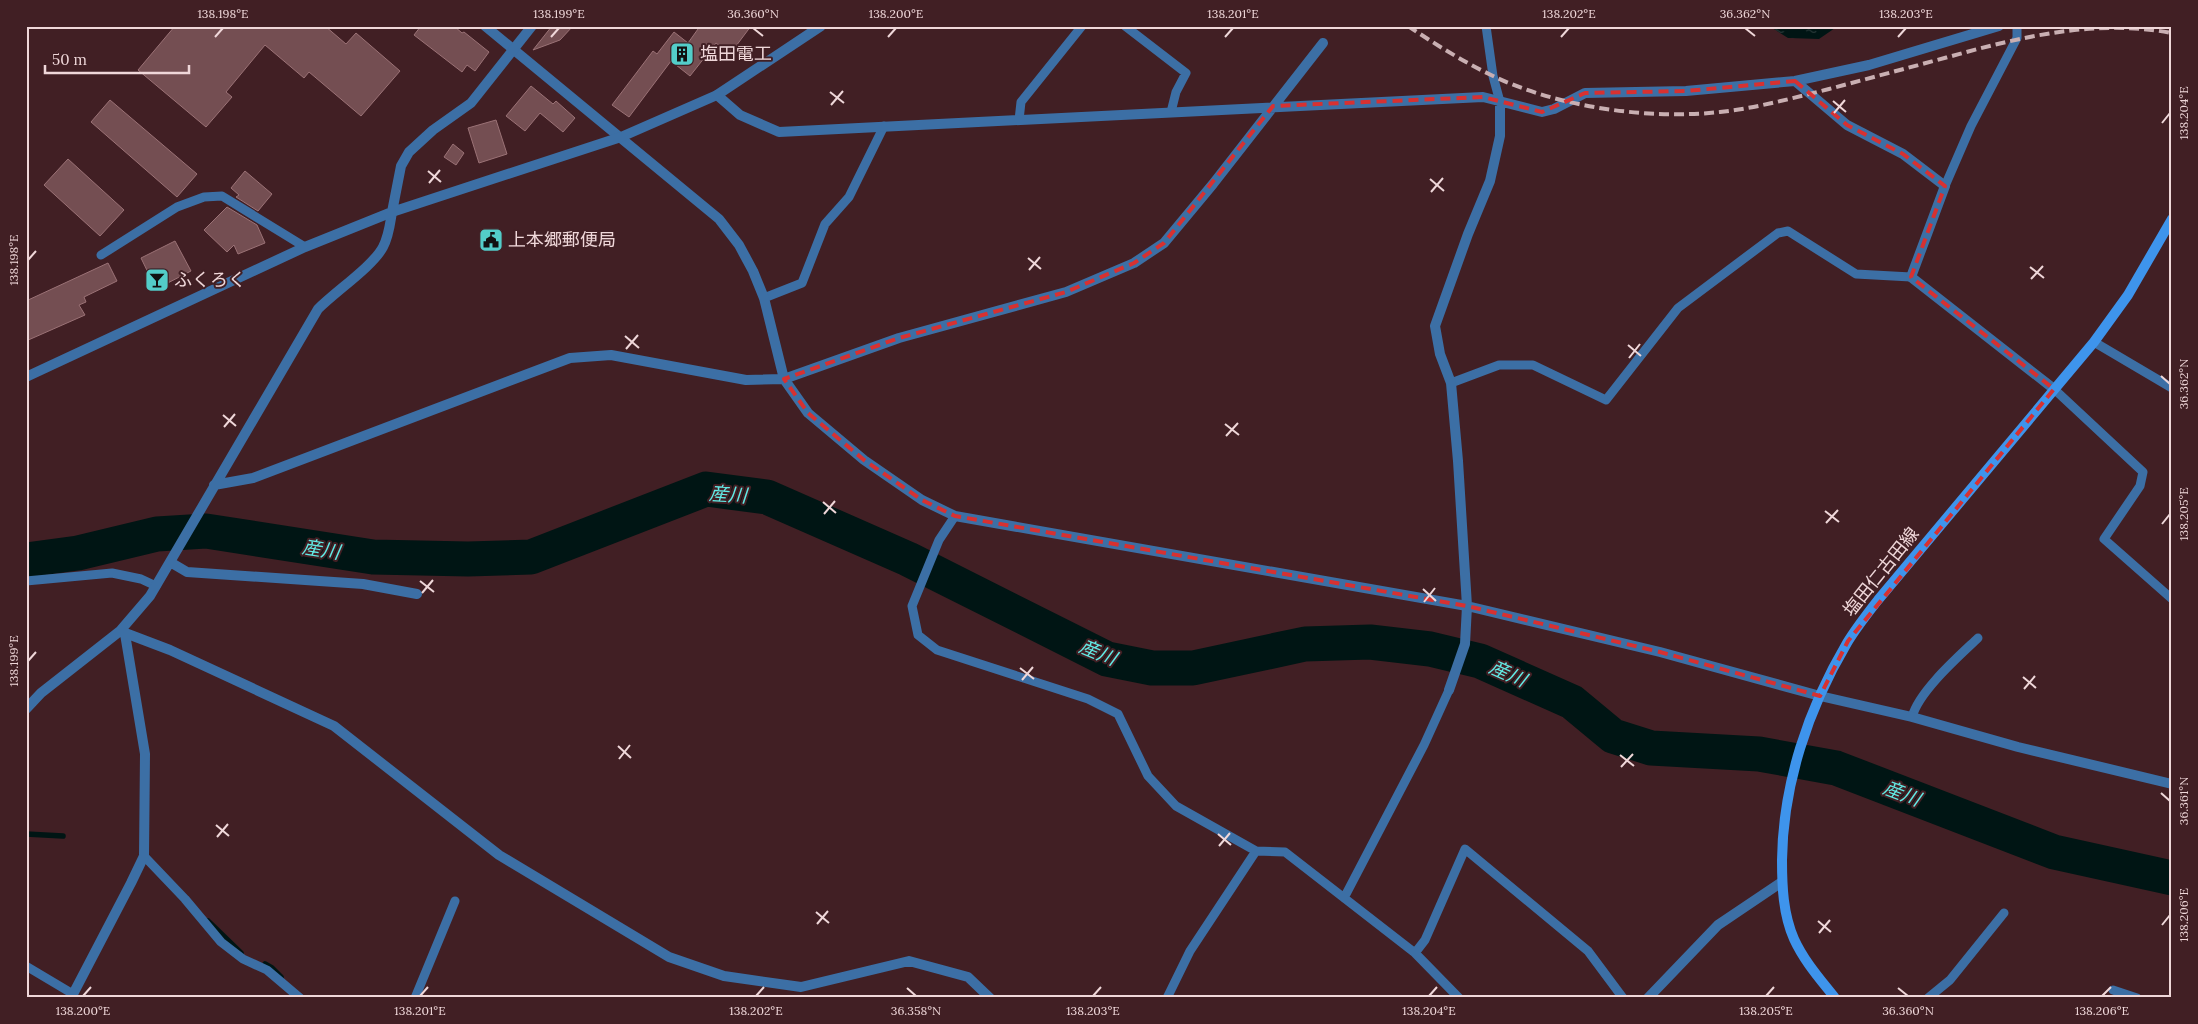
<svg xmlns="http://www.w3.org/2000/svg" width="2198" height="1024" viewBox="0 0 2198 1024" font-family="Lora,'Noto Sans JP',serif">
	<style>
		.water { fill: url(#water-ripples) }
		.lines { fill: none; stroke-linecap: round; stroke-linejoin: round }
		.stream { stroke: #001514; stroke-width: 5.5 }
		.river { stroke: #001514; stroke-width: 35 }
		.building { fill: #744e52; stroke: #9b7276 }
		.service { stroke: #3c6fa5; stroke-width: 9 }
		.minor { stroke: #3c6fa5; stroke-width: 10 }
		.tertiary { stroke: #3c6fa5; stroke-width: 10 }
		.secondary { stroke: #3e94ec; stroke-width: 10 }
		.rail { stroke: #c9afb2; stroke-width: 4; stroke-dasharray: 10 5; stroke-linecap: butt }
		.marked { fill: none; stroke: #d73131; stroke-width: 4; stroke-dasharray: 10 6; stroke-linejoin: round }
		.ticks { fill: none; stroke: #efd7d9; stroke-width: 2 }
		.labels { text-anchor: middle; stroke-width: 4; stroke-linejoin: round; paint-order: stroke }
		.poi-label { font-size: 18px; fill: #efd7d9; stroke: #411f24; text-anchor: start }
		.street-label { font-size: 18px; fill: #efd7d9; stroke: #411f24 }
		.water-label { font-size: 19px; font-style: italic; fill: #63ebe6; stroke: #411f24 }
		.neatline { fill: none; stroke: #efd7d9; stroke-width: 2 }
		.ticks-label { font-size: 12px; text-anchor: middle; fill: #efd7d9 }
	</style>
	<defs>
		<pattern id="water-ripples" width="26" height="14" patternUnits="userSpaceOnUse" patternTransform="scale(1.25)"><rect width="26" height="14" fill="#001514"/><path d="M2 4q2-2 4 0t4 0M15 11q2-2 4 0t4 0" fill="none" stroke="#263636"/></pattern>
	</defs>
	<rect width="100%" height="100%" fill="#411f24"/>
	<path class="water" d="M1769,26H1838L1819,39L1788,38Z"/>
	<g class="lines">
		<path class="stream" d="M26,834L63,836
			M208,921L241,953
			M265,964L272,968L281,977"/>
		<path class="river" d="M26,560L78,553L157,534L206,531L373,557L468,559L531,557L706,489L767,497L908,559L1107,659L1152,668H1193L1305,644L1370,642L1430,649L1480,661L1572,702L1613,736L1651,748L1759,754L1836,768L2054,852L2172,878"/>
	</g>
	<path class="building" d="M175,26H325L346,44L356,33L400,71L361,116L309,72L304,78L265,45L226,92L232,97L206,127L138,70Z
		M421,26H454L462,33L464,32L489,52L475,71L467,65L462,72L414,35Z
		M552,26H573L560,40L533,50Z
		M694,26H751L730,54L716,43L690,76L671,61L629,117L612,105L653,51L657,54L674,32L688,43L698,29Z
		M531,86L553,104L556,101L575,118L563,132L540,113L525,131L506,116Z
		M110,100L197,174L177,197L91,122Z
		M496,120L507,154L479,163L468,128Z
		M453,144L464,153L456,165L444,157Z
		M68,159L124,210L100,236L44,185Z
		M245,171L272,194L258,211L236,197L239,195L231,188Z
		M227,207L257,225L265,243L238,254L234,245L227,252L204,230Z
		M175,241L191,271L156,289L141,258Z
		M108,263L117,281L84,297L86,302L79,305L85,315L26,341V301Z"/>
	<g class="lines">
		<path class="service" d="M1125,26L1186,73L1176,92L1171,112
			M1486,26L1493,76L1500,102
			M1019,120L1021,102L1082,26
			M1945,186L1971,126L2017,38V26
			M101,255L177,207L204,197L222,196L305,247
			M764,298L802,283L825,224L849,197L884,126
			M2094,342L2172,388
			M1451,383L1499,365H1533L1606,400L1678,308L1778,233L1788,231L1856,274L1911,277
			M2054,389L2143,472L2140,486L2104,539L2172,599
			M955,516L939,540L912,606L918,635L937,650L1088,699L1118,714L1148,776L1176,806L1256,851L1285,852L1415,953L1459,998
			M26,581L112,573L141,579L156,586
			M1912,717C1919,691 1958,657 1978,638
			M144,856L185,899L221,942L243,959L267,970L300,998
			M1344,898L1424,745L1449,690
			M1415,953L1425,940L1465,849L1588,951L1623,998
			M26,966L73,994
			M2113,990L2137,998
			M415,998L455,901
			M1167,998L1190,951L1256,851
			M1928,998L1950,980L2004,913"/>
		<path class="minor" d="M485,26L719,219L739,245L753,271L764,298L784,379L808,413L864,460L922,500L955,516L1467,606L1660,652L1820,696L1912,717L2018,747L2172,784
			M1795,81L1847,125L1903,154L1945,186L1911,277L2054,389
			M717,95L740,115L779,132L1483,97L1542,112L1554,109L1585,93L1686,91L1795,81L1869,65L1999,26
			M214,485L253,478L570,358L611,355L746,380L784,379L899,338L1066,292L1134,263L1164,243L1213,184L1323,43
			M170,562L187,572L363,584L417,594
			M120,631L170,650L334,726L499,855L669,957L724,976L801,987L909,961L968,977L990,998
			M1449,690L1465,644L1467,606L1458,461L1451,383L1440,354L1435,326L1468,234L1490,181L1500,136V102
			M26,709L41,693L120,631L150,596L318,309C336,291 373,266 383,247C389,236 390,224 392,212
			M71,998L131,883L144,856L145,754L125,634
			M1648,998L1718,925L1782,882"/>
		<path class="tertiary" d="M392,212L401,166L409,152L433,130L471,103L532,26
			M26,377L305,247L392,212L621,137L717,95L821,26"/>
		<path class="secondary" d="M1835,998C1820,979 1804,961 1794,939C1783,914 1782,886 1782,860C1783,784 1808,709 1847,643C1856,628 1867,614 1878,600L2094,342L2128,295L2172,219"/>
		<path class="rail" d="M1408,26C1435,44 1462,61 1491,75C1557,107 1647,120 1720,112C1757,108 1793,98 1829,89C1870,78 1911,67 1952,56C2024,36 2097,19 2172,33"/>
	</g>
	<path class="marked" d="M1795,81L1847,125L1903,154L1945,186L1911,277L2054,389L1848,641L1820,696L1660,652L1467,606L955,516L922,500L864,460L808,413L784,379L899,338L1066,292L1134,263L1164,243L1273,106L1483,97L1542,112L1585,93L1686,91Z"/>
	<path class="ticks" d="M753,28L763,36M1745,28L1755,36M215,37L223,28M551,37L559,28M888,37L896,28M1225,37L1233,28M1561,37L1569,28M1898,37L1906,28M830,92L844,103M1833,101L1846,112M831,105L843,91M1834,113L1845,100M2162,123L2170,113M428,171L441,182M1430,179L1444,191M429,183L440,170M1431,192L1443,178M1028,258L1041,269M28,260L36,251M2030,267L2044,278M1029,270L1040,257M2031,279L2043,266M625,336L639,348M1628,345L1641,356M626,349L638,335M1629,358L1640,344M2161,376L2170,384M223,415L236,426M1225,424L1239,435M224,427L235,414M1226,436L1238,423M823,502L836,513M1825,511L1839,522M824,514L835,501M1826,523L1838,510M2162,524L2170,514M420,581L434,592M1423,589L1436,601M422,593L433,580M1424,602L1435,588M28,661L36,652M1020,668L1034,679M2023,677L2036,688M1022,680L1033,667M2024,689L2035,676M618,746L631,758M1620,755L1634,766M619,759L630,745M1621,767L1633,754M2161,793L2170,801M216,825L229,836M1218,834L1231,845M217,837L228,824M1219,846L1230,833M816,912L829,923M1818,921L1831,932M817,924L828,911M2162,925L2170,915M1819,933L1830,920M907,988L916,996M1898,988L1908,996M83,996L91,987M420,996L428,987M756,996L764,987M1093,996L1101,987M1429,996L1437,987M1766,996L1774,987M2102,996L2111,987"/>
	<defs>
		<g id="building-square" transform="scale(1.25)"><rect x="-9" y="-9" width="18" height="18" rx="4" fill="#53cdc9" stroke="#411f24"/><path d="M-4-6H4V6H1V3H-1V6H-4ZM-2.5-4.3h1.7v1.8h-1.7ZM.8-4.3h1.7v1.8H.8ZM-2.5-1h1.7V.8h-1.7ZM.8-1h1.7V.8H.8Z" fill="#111"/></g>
		<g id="civic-square" transform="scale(1.25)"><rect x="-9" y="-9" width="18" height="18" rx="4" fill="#53cdc9" stroke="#411f24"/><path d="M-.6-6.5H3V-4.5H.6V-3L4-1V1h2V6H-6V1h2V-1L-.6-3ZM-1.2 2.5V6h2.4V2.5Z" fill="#111"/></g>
		<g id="bar-square" transform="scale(1.25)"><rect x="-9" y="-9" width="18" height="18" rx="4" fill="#53cdc9" stroke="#411f24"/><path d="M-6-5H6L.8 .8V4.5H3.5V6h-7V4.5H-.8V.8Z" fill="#111"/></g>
	</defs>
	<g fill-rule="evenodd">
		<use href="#building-square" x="682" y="54"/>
		<use href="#civic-square" x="491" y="240"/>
		<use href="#bar-square" x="157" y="280"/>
	</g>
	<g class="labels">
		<g class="poi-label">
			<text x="700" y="60">塩田電工</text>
			<text x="508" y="246">上本郷郵便局</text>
			<text x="174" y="286">ふくろく</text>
		</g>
		<g class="street-label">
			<text transform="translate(1881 572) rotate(-51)" y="6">塩田仁古田線</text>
		</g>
		<g class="water-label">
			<text transform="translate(728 494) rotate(4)" y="7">産川</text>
			<text transform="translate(321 549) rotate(9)" y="7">産川</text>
			<text transform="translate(1098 652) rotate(22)" y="7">産川</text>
			<text transform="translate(1508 673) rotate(24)" y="7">産川</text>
			<text transform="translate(1902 793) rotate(21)" y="7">産川</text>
		</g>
	</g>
	<rect width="2198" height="1024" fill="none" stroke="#411f24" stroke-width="55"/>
	<path d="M45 65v8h144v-8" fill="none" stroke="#efd7d9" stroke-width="2.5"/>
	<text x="52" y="65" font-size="15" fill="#efd7d9" stroke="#411f24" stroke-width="4" paint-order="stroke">50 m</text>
	<rect x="28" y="28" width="2142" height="968" class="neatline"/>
	<g class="ticks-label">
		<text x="223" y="18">138.198°E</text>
		<text x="559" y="18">138.199°E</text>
		<text x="753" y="18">36.360°N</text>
		<text x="896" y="18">138.200°E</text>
		<text x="1233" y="18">138.201°E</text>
		<text x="1569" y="18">138.202°E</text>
		<text x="1745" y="18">36.362°N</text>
		<text x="1906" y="18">138.203°E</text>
		<text transform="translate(2184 113) rotate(-90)" y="4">138.204°E</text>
		<text transform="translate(14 260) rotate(-90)" y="4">138.198°E</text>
		<text transform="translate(2184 384) rotate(-90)" y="4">36.362°N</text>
		<text transform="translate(2184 514) rotate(-90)" y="4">138.205°E</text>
		<text transform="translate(14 661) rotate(-90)" y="4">138.199°E</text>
		<text transform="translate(2184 801) rotate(-90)" y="4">36.361°N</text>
		<text transform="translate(2184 915) rotate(-90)" y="4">138.206°E</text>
		<text x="83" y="1015">138.200°E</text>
		<text x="420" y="1015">138.201°E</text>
		<text x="756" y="1015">138.202°E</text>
		<text x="916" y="1015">36.358°N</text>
		<text x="1093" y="1015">138.203°E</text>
		<text x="1429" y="1015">138.204°E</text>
		<text x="1766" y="1015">138.205°E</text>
		<text x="1908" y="1015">36.360°N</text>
		<text x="2102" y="1015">138.206°E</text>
	</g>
</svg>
